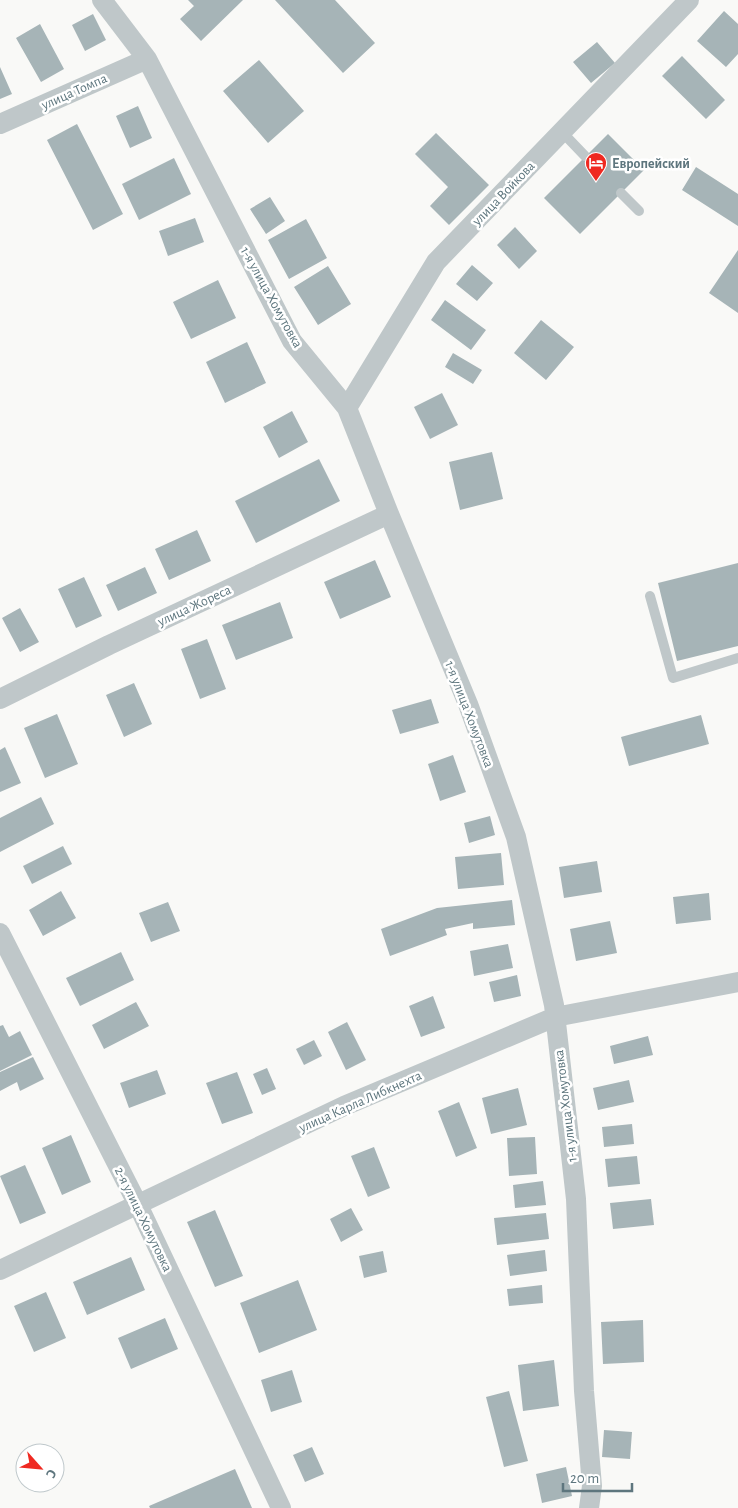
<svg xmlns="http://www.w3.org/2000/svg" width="738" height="1508" viewBox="0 0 738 1508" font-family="'Alegreya Sans',sans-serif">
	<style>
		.building { fill: #a6b4b7 }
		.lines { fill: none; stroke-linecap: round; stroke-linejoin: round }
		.lane { stroke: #bfc7c9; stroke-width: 10 }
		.street { stroke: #bfc7c9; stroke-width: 20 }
		.labels { text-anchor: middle; stroke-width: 5; stroke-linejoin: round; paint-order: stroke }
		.street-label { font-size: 14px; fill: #5e767e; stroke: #fff }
		.poi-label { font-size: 14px; font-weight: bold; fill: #5e767e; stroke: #fff; text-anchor: start }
	</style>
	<rect width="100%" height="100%" fill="#f9f9f7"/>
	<path class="building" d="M188,0H243L201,41L180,19L194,6Z
		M275,0H335L375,43L343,73Z
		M724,11L738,24V54L726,67L697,41Z
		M93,14L106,40L85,51L72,25Z
		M40,24L64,69L41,82L16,38Z
		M597,42L615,63L591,83L573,62Z
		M682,56L725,100L706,119L662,76Z
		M259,60L304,111L268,143L223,91Z
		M0,67L12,94L0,99Z
		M138,106L152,138L130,148L116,116Z
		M77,124L123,214L93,230L47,140Z
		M436,133L489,185L449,225L430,206L448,187L415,154Z
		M608,134L644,170L580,234L544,198Z
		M174,158L191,194L139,220L122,184Z
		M696,167L738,194V226L682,190Z
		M270,197L285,221L266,234L250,209Z
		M195,218L204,242L168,256L159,231Z
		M306,219L327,258L289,279L268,240Z
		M515,227L537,251L519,269L497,245Z
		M738,250V313L709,293Z
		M472,265L493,283L477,301L456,284Z
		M328,266L351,304L318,325L294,287Z
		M218,280L236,318L191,339L173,302Z
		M445,300L486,330L471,350L431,320Z
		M541,320L574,347L546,380L514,353Z
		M247,342L266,383L225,403L206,362Z
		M453,353L482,370L473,384L445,367Z
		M442,393L458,425L430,439L414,407Z
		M292,411L308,442L279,458L263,427Z
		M492,452L503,499L460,510L449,462Z
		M319,459L340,501L256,543L235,501Z
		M197,530L211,561L169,580L155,549Z
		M375,560L391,597L340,619L324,582Z
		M738,563V646L677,661L658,583Z
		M145,567L157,593L118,611L106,585Z
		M84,577L102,616L76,628L58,589Z
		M280,602L293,638L236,660L222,625Z
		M20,608L39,642L20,652L2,618Z
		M207,639L226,689L200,699L181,649Z
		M134,683L152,724L124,737L106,695Z
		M431,699L439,723L400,734L392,710Z
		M57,714L78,764L45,778L24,728Z
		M701,715L709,744L629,766L621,737Z
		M5,747L21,783L0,792V750Z
		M453,755L466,792L440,801L428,764Z
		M41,797L54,824L0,852V818Z
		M490,816L495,835L469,843L464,823Z
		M63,846L72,864L32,884L23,866Z
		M501,853L504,885L458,889L455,857Z
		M597,861L602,892L564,898L559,867Z
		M61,891L76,918L43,936L29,910Z
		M709,893L711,920L676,924L673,897Z
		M512,900L515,925L473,929V923L445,929L447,935L390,956L381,929L437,908Z
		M168,902L180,931L151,942L139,913Z
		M610,921L617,953L576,961L570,929Z
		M508,944L513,968L474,976L470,951Z
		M121,952L134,980L80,1006L66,978Z
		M517,975L521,996L494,1002L489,982Z
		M433,996L445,1028L421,1037L409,1006Z
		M136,1002L149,1026L104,1049L92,1025Z
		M347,1022L366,1060L346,1070L328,1032Z
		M3,1025L9,1037L20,1031L32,1055L0,1071V1026Z
		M648,1036L653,1055L614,1064L610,1046Z
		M314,1040L322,1056L304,1065L296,1049Z
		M33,1057L44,1079L20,1091L17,1082L0,1091V1072Z
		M267,1068L276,1089L262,1095L253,1074Z
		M157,1070L166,1094L129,1108L120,1083Z
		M237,1072L253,1113L222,1124L206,1083Z
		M629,1080L634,1102L598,1110L593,1088Z
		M518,1088L527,1125L491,1134L482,1098Z
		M459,1102L477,1148L456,1157L438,1111Z
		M632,1124L634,1144L604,1147L602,1127Z
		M71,1135L91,1182L62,1195L42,1148Z
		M535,1137L537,1174L509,1176L507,1138Z
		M374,1147L390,1188L368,1197L351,1156Z
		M637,1156L640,1184L608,1187L605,1159Z
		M25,1165L46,1213L20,1224L0,1176Z
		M543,1181L546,1205L515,1208L513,1185Z
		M651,1199L654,1225L613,1229L610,1203Z
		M351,1208L363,1230L341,1242L330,1219Z
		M215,1210L243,1276L215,1287L187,1222Z
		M546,1213L549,1239L497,1245L494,1218Z
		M545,1250L547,1271L510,1276L507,1255Z
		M383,1251L387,1272L364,1278L359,1256Z
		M131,1257L145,1290L87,1315L73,1282Z
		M298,1280L317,1330L259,1353L240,1303Z
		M542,1285L543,1303L509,1306L507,1289Z
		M46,1292L66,1338L34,1352L14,1306Z
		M165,1318L178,1349L131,1369L118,1338Z
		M643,1320L644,1362L603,1364L601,1322Z
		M554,1360L559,1406L523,1411L518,1365Z
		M292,1370L302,1402L271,1412L261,1380Z
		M509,1391L528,1461L504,1467L486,1397Z
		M604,1430L632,1432L630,1459L602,1457Z
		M312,1447L324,1474L305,1482L293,1455Z
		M566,1467L572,1496L542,1503L536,1474Z
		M235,1469L252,1508H150L149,1506Z"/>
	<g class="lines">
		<path class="lane" d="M562,132L585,156
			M621,193L639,211
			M650,596L673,678L738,658"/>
		<path class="street" d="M102,0L147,59L292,341L347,408L389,514L468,704L516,837L554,1005L576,1199L584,1391L592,1486L589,1508
			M0,124L147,59
			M347,408L436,262L689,0
			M0,699L109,645L389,514
			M0,933L138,1205L281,1508
			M0,1270L344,1106L555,1017L738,982"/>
	</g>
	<defs>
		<g id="hotel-pin" transform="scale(1.125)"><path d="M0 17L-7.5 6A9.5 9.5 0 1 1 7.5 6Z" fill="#ef2921" stroke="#fff"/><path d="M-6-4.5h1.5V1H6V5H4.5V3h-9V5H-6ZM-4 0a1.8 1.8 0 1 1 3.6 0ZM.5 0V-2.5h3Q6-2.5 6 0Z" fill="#fff"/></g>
	</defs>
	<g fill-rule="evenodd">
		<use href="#hotel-pin" x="596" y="163"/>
	</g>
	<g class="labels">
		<g class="street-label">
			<text transform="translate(74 91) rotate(-24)" y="5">улица Томпа</text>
			<text transform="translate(503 193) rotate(-46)" y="5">улица Войкова</text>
			<text transform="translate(272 297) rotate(61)" y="5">1-я улица Хомутовка</text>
			<text transform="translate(194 605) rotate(-25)" y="5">улица Жореса</text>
			<text transform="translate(470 714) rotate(69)" y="5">1-я улица Хомутовка</text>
			<text transform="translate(360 1101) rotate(-24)" y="5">улица Карла Либкнехта</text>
			<text transform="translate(565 1106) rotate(-97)" y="5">1-я улица Хомутовка</text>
			<text transform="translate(144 1219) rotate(64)" y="5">2-я улица Хомутовка</text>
		</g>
		<g class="poi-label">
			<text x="612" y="168">Европейский</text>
		</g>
	</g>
	<g transform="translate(40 1468) rotate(117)"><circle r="24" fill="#ffffff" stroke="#bfc8cb"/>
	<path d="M0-4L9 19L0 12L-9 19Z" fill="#ef2921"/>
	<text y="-8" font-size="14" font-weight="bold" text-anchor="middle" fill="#5e767e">С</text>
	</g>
	<path d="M563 1483v8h69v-8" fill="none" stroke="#5e767e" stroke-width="2.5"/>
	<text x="570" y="1483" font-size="15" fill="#5e767e" stroke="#ffffff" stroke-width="4" paint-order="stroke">20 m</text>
</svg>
